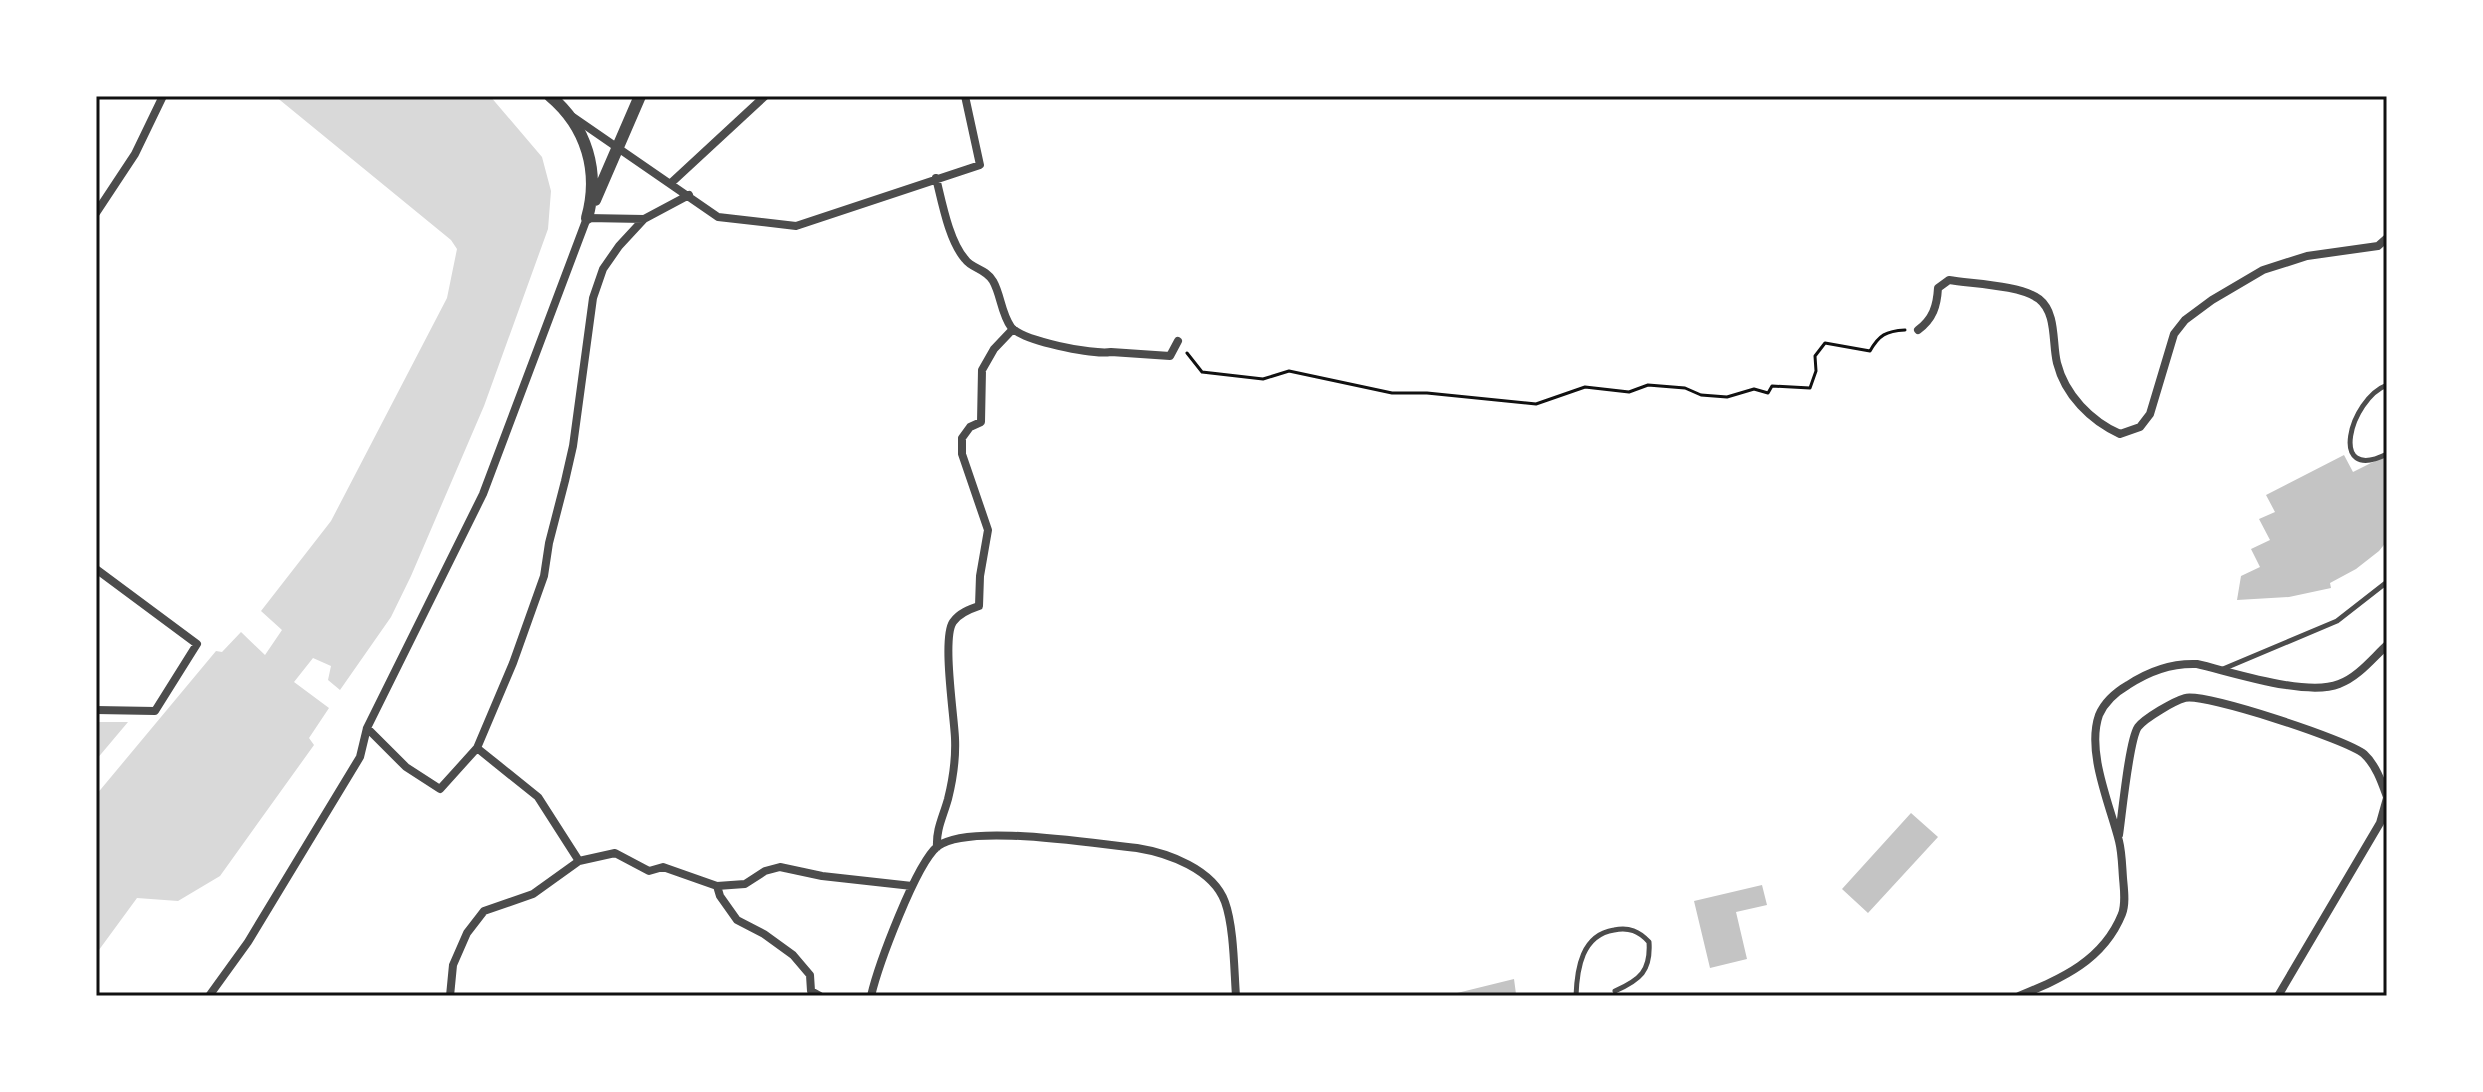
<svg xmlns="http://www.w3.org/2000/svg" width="2483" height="1092" viewBox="0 0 2483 1092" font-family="'Sofia Sans Condensed',sans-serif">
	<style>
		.water { fill: #d9d9d9 }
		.building { fill: #c4c4c4 }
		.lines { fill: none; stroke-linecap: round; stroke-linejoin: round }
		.path { stroke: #111; stroke-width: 3 }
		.service { stroke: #4c4c4c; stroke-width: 5 }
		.minor { stroke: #4c4c4c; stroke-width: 8 }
		.tertiary { stroke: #4c4c4c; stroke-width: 12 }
		.neatline { fill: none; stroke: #111; stroke-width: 3 }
	</style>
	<rect width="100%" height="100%" fill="#fff"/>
	<path class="water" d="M275,96H490L542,157L551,191L548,229L484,406L411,576L391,617L340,690L328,680L331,666L313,658L294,682L329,708L309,738L314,745L220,876L178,901L137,898L96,954V795L216,651L222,652L241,632L265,655L282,630L261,611L331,521L447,298L457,249L451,240Z
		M96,722H128L96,760Z"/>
	<path class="building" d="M2344,455L2353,472L2387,455V541L2379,551L2356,569L2330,583L2331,588L2289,597L2237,600L2241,576L2260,567L2251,549L2270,540L2259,519L2275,512L2266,495Z
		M1911,813L1938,837L1868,913L1842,889Z
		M1762,885L1767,905L1736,912L1747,959L1710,968L1694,901Z
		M1514,979L1516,994L1449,996V995Z"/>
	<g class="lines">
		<path class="path" d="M1187,353L1202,372L1263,379L1289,371L1392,393H1427L1536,404L1585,387L1629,392L1648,385L1685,388L1701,395L1727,397L1754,389L1768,393L1772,386L1810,388L1816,371L1815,356L1825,343L1870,351C1879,335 1886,331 1905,330"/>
		<path class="service" d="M2387,385C2350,399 2327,484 2387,454
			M2223,669L2337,621L2387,582
			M1576,996C1577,968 1582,935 1614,930C1629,927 1639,931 1649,942C1651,971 1640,980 1615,991"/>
		<path class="minor" d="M573,117L718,217L796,226L980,165L965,96
			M936,178C942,202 949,241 965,259C972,269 985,268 993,281C1001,295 1001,313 1011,327C1023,341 1092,355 1111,352L1170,356L1178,341
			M671,183L765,96
			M96,213L135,154L163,96
			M1918,330C1933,319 1937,306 1938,288L1949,280C1973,284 2020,285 2039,299C2057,313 2052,343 2057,363C2065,395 2091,421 2120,434L2140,427L2150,414L2174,334L2185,320L2212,300L2263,270L2307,256L2378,246L2387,238
			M96,569L197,644L155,711L96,710
			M367,728L406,767L440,789L477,748L513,663L544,576L549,543L565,481L573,446L593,298L603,269L619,246L644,219
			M477,748L538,797L579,861
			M2119,835C2122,815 2129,740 2138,727C2145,718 2174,701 2185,698C2205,693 2348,740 2364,754C2376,765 2382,783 2387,797
			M937,847C936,829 943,817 948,799C953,779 956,760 955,738C954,715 942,638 953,622C959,613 970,609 979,606L980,576L988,530L962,454V438L970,427L981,422L982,370L994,349L1013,329
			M717,886L720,896L737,920L764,934L793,955L810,975L811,991L820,996
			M209,996L248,942L360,757L367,728L483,494L587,218L644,219L689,195
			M450,996L453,965L467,933L484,911L533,894L579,861L615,853L649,871L663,867L717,886L745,884L765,871L780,867L822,876L912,886
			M871,996C878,966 916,863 938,846C970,823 1094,844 1137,848C1168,853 1213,869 1225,902C1234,927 1234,969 1236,996
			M2019,996C2062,978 2103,961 2122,914C2126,903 2124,890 2123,878C2122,865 2122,853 2119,841C2110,805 2086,752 2099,715C2105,701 2116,692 2128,685C2149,671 2172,663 2197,664C2232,672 2306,697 2339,684C2358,677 2372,659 2387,645
			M2278,996L2380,823L2387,798"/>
		<path class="tertiary" d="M550,96C587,127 600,172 587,218
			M595,200L640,96"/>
	</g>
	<rect width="2483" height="1092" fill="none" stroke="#ffffff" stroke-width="196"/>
	<rect x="98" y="98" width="2287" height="896" class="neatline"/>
</svg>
